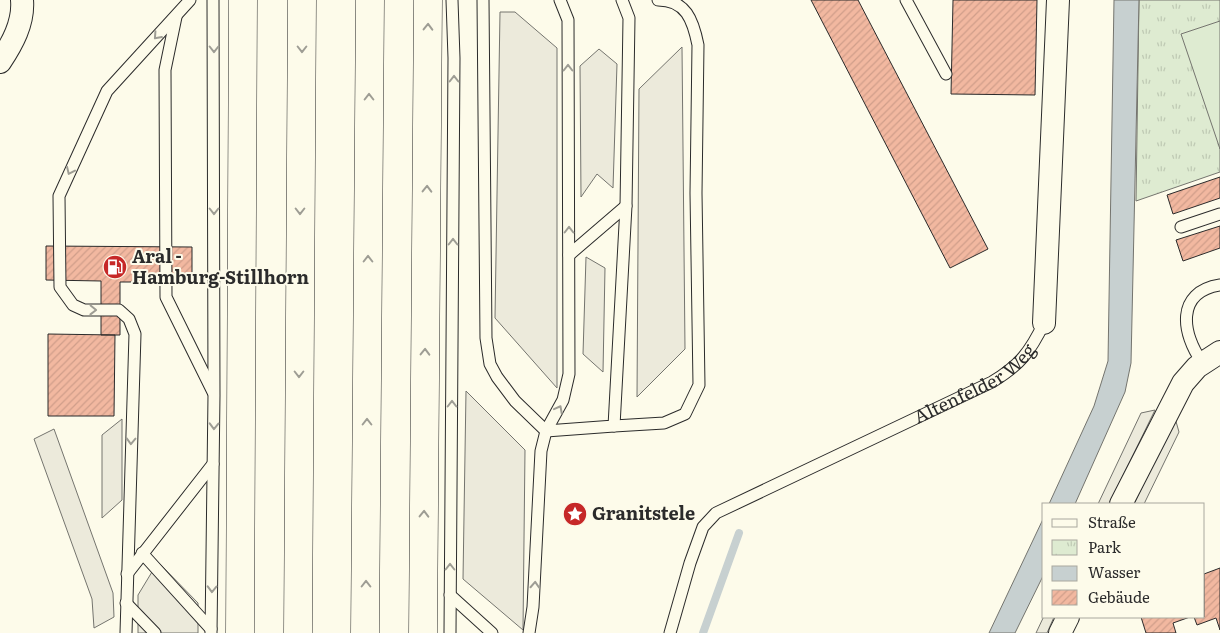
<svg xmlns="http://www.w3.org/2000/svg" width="1220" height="633" viewBox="0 0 1220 633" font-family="Literata,serif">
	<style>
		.park { fill: url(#park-tufts); stroke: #74746e }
		.pitch { fill: #deebd1; stroke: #74746e }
		.parking { fill: #eceadb; stroke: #74746e }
		.water { fill: #c7d0d0; stroke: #74746e }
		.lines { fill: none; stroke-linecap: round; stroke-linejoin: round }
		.stream { stroke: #c7d0d0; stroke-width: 8 }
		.building { fill: url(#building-hatch); stroke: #2b2b2b }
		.service-casing { stroke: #2b2b2b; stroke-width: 13 }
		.minor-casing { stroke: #2b2b2b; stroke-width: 24 }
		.motorway-casing { stroke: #2b2b2b; stroke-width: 29 }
		.service { stroke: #fdfbea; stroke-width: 11 }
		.minor { stroke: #fdfbea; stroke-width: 22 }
		.motorway { stroke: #fdfbea; stroke-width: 28 }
		.oneway { stroke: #9e9d94 }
		.labels { text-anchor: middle; stroke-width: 4; stroke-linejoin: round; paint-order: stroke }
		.poi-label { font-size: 18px; font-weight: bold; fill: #2b2b2b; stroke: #fdfbea; text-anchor: start }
		.street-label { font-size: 18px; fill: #2b2b2b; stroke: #fdfbea }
	</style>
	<defs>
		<pattern id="park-tufts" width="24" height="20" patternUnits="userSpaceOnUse" patternTransform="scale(1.25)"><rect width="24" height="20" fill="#deebd1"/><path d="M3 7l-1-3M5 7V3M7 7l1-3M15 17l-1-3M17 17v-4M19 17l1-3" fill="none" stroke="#bfcab4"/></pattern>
		<pattern id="building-hatch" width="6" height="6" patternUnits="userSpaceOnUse" patternTransform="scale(1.25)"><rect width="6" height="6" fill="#f2b8a0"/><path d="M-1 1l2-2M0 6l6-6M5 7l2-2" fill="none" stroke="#d09e8a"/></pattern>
	</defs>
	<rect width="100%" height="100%" fill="#fdfbea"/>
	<path class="park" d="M1139,0H1220V172L1136,201Z"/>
	<path class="pitch" d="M1220,21V149L1181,34Z"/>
	<path class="parking" d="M500,12H515L557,48V388L495,318Z
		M682,47L685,349L637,397L639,89Z
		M599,49L617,64L613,188L597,174L581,197L580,66Z
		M586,257L605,268L603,372L583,354Z
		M466,391L525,450L523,630L463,579Z
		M1155,410L1109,504H1098L1141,413Z
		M1175,418L1179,432L1144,504H1134Z
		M122,419V500L102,518V435Z
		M54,429L113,593L114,617L94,628L92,599L34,439Z
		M158,562L198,603V633H138V595Z
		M1044,616L1054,617L1047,633H1036Z"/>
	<path class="water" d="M1114,0H1139L1131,363L1125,392L1075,504H1049L1094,406L1108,361Z
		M1044,517V574L1015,633H989Z"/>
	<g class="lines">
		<path class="stream" d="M703,633L739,533"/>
	</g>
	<path class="building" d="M811,0H858L988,249L950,268Z
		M953,0H1037L1035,95L951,94Z
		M1220,177V198L1173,214L1167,195Z
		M1220,226V248L1183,261L1176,240Z
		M46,246L192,247V282H120V335H101V281L46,280Z
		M48,334L115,335L114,416H48Z
		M1220,568V630L1216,618L1197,625L1194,617H1204V574Z
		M1141,617H1190L1173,623L1176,633H1146Z"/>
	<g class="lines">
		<g class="service-casing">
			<g id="service">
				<path d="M483,0L486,338L490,364L497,377L515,401L546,431L614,426L626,206L629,18L622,0"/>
				<path d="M906,0L946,74"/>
				<path d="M176,17L165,70L166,297L213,392"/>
				<path d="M1181,227L1220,214"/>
				<path d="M569,255L626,206"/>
				<path d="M1202,362C1182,334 1175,292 1220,285"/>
				<path d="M614,426L664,423L685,414L699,385L696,193L698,45C693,20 686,0 658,0"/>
				<path d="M142,553L211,629"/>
				<path d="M127,574L213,464"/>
				<path d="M450,595L492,633"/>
				<path d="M126,603L155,633"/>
				<path d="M126,633L135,334L129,319L119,310H84L73,305L60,287L59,196L107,91L190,0"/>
				<path d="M211,633L214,395L213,0"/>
				<path d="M450,633L454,58L452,0"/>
				<path d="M529,633L533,607L541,451L546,431L563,400L569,374L568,20L560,0"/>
				<path id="s1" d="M670,633L690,563L703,527L716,513L992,382C1020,365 1030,352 1044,323"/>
			</g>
		</g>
		<g class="minor-casing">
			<path id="minor" d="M0,62C12,44 24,23 22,0
				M1044,323L1058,0
				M1121,504L1183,383L1197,367L1220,352
				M1060,633L1068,617"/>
		</g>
		<g class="motorway-casing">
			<path id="motorway" d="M240,633L243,0
				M298,633L302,0
				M365,633L370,0
				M423,633L428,0"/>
		</g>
		<use href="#service" class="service"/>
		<use href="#minor" class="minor"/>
		<use href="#motorway" class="motorway"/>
	</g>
	<defs><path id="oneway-chevron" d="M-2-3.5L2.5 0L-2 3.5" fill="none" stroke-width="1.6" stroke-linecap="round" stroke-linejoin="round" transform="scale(1.25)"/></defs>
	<g class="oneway">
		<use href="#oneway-chevron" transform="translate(428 27) rotate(-89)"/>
		<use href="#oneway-chevron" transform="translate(157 36) rotate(132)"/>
		<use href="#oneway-chevron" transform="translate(214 49) rotate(90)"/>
		<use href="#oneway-chevron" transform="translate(302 49) rotate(90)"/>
		<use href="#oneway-chevron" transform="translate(568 68) rotate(-90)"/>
		<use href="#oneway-chevron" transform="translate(454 79) rotate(-90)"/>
		<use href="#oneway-chevron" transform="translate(369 97) rotate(-90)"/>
		<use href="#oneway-chevron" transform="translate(70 171) rotate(115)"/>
		<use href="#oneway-chevron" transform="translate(427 189) rotate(-89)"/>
		<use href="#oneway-chevron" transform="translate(214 211) rotate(90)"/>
		<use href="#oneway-chevron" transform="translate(300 211) rotate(90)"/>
		<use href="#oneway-chevron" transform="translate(569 230) rotate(-90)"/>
		<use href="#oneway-chevron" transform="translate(453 242) rotate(-90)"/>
		<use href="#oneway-chevron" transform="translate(368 259) rotate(-90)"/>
		<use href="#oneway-chevron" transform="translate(93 310) rotate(1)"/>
		<use href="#oneway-chevron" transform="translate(425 352) rotate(-89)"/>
		<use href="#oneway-chevron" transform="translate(299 374) rotate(90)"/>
		<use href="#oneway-chevron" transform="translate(452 404) rotate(-90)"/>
		<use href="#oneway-chevron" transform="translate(559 409) rotate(-62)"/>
		<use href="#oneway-chevron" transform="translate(367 422) rotate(-90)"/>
		<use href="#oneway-chevron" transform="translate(214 426) rotate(91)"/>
		<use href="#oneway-chevron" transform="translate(131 441) rotate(92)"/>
		<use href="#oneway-chevron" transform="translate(424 514) rotate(-89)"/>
		<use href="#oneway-chevron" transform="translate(450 567) rotate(-90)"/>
		<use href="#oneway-chevron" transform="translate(366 584) rotate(-90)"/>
		<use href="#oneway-chevron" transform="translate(535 585) rotate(-87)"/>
		<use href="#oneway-chevron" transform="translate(212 589) rotate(91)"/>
	</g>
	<defs>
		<g id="fuel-disc" transform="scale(1.25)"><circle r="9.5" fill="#c62828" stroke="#fdfbea"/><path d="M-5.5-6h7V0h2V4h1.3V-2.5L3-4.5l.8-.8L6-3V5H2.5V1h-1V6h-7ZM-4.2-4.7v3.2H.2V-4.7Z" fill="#fff"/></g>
		<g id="sight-disc" transform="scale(1.25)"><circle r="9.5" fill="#c62828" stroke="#fdfbea"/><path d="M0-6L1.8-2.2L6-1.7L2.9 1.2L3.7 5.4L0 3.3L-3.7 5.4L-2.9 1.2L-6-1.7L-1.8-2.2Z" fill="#fff"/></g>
	</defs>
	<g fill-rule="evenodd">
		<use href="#fuel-disc" x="115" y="267"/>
		<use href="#sight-disc" x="575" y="514"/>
	</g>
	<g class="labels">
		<g class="poi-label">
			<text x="132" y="263">Aral -<tspan x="132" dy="21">Hamburg-Stillhorn</tspan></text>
			<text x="592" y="520">Granitstele</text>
		</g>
		<g class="street-label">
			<text dy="6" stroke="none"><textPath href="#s1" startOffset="420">Altenfelder Weg</textPath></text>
		</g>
	</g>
	<rect x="1042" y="503" width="162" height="115" fill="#fdfbea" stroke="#a9a89e"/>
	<rect x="1052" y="519" width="25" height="8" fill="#fdfbea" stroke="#a9a89e"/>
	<text x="1088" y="528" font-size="15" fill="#2b2b2b">Straße</text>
	<rect x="1052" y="540" width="25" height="15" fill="url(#park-tufts)" stroke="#a9a89e"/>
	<text x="1088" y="553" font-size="15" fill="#2b2b2b">Park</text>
	<rect x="1052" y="566" width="25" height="15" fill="#c7d0d0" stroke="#a9a89e"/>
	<text x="1088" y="578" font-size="15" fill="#2b2b2b">Wasser</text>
	<rect x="1052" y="590" width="25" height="15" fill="url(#building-hatch)" stroke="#a9a89e"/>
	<text x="1088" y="603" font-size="15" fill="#2b2b2b">Gebäude</text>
</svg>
